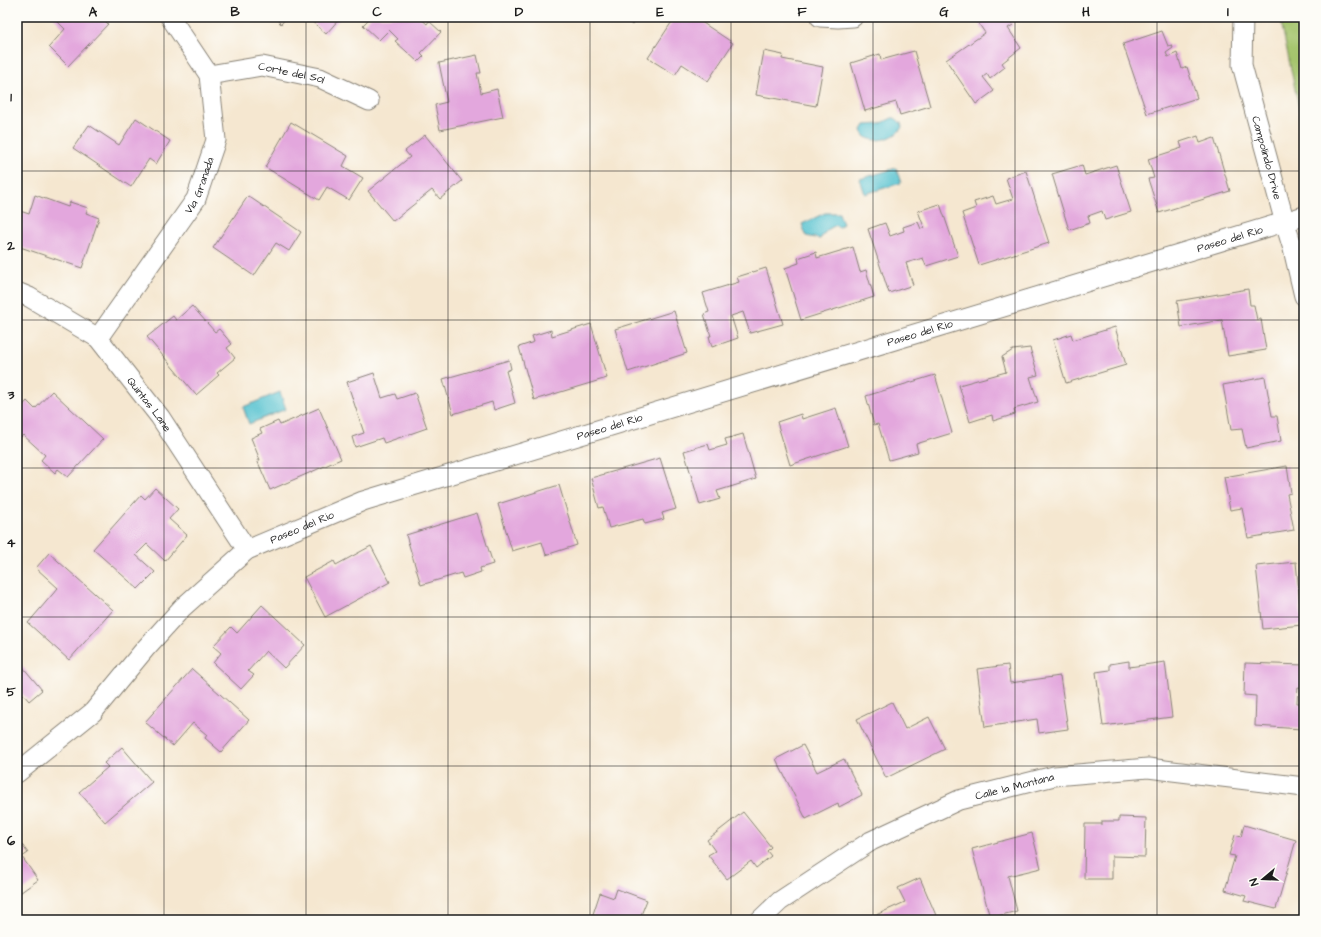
<svg xmlns="http://www.w3.org/2000/svg" width="1321" height="937" viewBox="0 0 1321 937" font-family="'Architects Daughter',sans-serif">
	<style>
		.green { fill: #a5c56d; stroke: #607044 }
		.water { fill: #56c2d0; stroke: #396f76 }
		.building { fill: #e3a7dd }
		.lines { fill: none; stroke-linecap: round; stroke-linejoin: round }
		.street-casing { stroke: #888276; stroke-width: 21 }
		.street { stroke: #fff; stroke-width: 19 }
		.grid { fill: none; stroke: #1c1c1c; stroke-width: 1; stroke-opacity: 0.55 }
		.labels { text-anchor: middle; stroke-width: 3; stroke-linejoin: round; paint-order: stroke }
		.street-label { font-size: 11px; fill: #1c1c1c; stroke: #fdfcf7 }
		.neatline { fill: none; stroke: #1c1c1c; stroke-width: 1.5 }
		.grid-label { font-size: 13px; text-anchor: middle; font-weight: bold; fill: #1c1c1c }
	</style>
	<rect width="100%" height="100%" fill="#fdfcf7"/>
	<filter id="ink" filterUnits="userSpaceOnUse"><feTurbulence type="fractalNoise" baseFrequency=".025" numOctaves="2"/><feDisplacementMap in="SourceGraphic" scale="8" xChannelSelector="R" yChannelSelector="G"/><feConvolveMatrix kernelMatrix="1 2 1 2 8 2 1 2 1" color-interpolation-filters="sRGB"/></filter>
	<filter id="wash" filterUnits="userSpaceOnUse"><feTurbulence type="fractalNoise" baseFrequency=".012" numOctaves="4" result="noise"/><feDisplacementMap in="SourceGraphic" scale="16" xChannelSelector="R" yChannelSelector="G"/><feGaussianBlur stdDeviation="0.9" result="paint"/><feColorMatrix in="noise" values="0 0 0 0 0 0 0 0 0 0 0 0 0 0 0 0 0 1.4 0 .05"/><feComposite in="paint" operator="in"/></filter>
	<g filter="url(#wash)">
		<rect width="100%" height="100%" fill="#f5e7d0"/>
		<path class="green" d="M1280,17H1304V132Z"/>
		<path class="water" d="M892,118H895L901,123L902,127C896,139 874,144 864,136L862,130L865,125L880,124Z
			M896,168L901,183L865,194L860,179Z
			M825,213H839L843,224L838,228L836,225L827,230L820,239L806,236L802,224Z
			M280,392L286,409L249,424L243,407Z"/>
		<g id="blocks">
			<path class="building" d="M53,17H101L108,24L68,66L49,47L65,29Z
				M274,17H287L281,24Z
				M307,17H341L326,34Z
				M371,17H419L427,24L429,21L441,32L421,53L424,56L418,62L395,41L398,39L389,30L379,40L363,25Z
				M623,17H638L632,25Z
				M675,17H694L733,43L708,81L682,64L675,75L648,58Z
				M976,17H1008L1013,25L1008,28L1021,48L1002,63L1005,67L990,79L987,74L983,77L994,91L976,104L946,60L985,33L975,18Z
				M1162,31L1168,46L1172,45L1173,48L1166,53L1168,57L1177,53L1182,69L1187,67L1197,98L1147,114L1123,44Z
				M764,51L783,55L782,59L823,67L816,106L756,95Z
				M914,51L930,106L900,115L896,102L865,111L851,63L880,54L881,60Z
				M477,55L481,73H477L481,93L497,89L503,117L440,130L435,105L447,102L439,63Z
				M136,118L170,141L156,164L149,159L131,187L73,148L89,125L119,145Z
				M291,122L348,156L343,166L363,178L349,200L327,187L319,200L265,167Z
				M425,135L462,181L440,199L432,190L393,221L368,191L410,157L405,151Z
				M1198,136L1200,143L1214,138L1230,191L1159,213L1148,179L1154,178L1148,159L1182,148L1180,142Z
				M1082,165L1085,175L1116,165L1131,212L1105,220L1102,211L1088,216L1090,223L1069,230L1052,174Z
				M1026,171L1049,243L979,265L962,213L976,208L974,202L993,196L996,204L1013,199L1006,178Z
				M35,195L68,207L70,202L88,208L86,213L99,218L82,268L17,246V220L20,211L29,214Z
				M248,196L301,232L289,251L276,243L254,276L213,248Z
				M940,204L958,256L926,266L923,258L906,263L913,285L889,293L868,229L885,223L890,236L904,231L903,227L918,222L921,229L924,227L918,211Z
				M853,247L860,272L866,270L874,297L801,320L785,268L799,263L798,258L816,252L817,258Z
				M766,268L783,324L750,333L743,312L731,316L738,338L712,347L709,336H711L704,314L709,312L703,293L739,282L737,277Z
				M1248,289L1250,305H1254L1257,320L1261,319L1266,350L1228,356L1222,320L1181,327L1177,301Z
				M192,306L215,332L219,329L232,344L227,348L235,358L217,373L219,375L196,395L147,337L173,316L176,320Z
				M674,311L687,353L628,372L615,329Z
				M591,324L607,378L534,400L519,347L534,342L532,336L551,330L552,336Z
				M1115,327L1126,365L1066,383L1053,340L1071,334L1073,340Z
				M1030,348L1038,375L1030,377L1038,402L1014,409L1015,414L993,421L992,415L970,422L959,385L1006,372L1002,357L1013,350Z
				M509,360L511,369L506,371L515,403L494,410L492,402L453,414L443,379Z
				M374,373L382,398L395,394L397,399L415,393L427,428L384,443L382,438L355,447L352,437L364,433L347,382Z
				M935,375L952,433L916,444L918,452L889,460L878,424L874,425L866,396Z
				M1265,377L1272,416H1277L1281,441L1246,448L1242,429L1231,430L1223,385Z
				M52,391L103,439L68,477L58,469L55,473L41,460L45,455L23,435L19,439L17,437V412L27,401L35,409Z
				M319,408L341,459L270,490L257,460H260L251,438L262,433L260,429L278,421L280,425Z
				M836,408L848,446L790,465L777,422L801,414L802,419Z
				M743,434L756,479L717,491L720,499L700,505L684,451L708,444L710,450L727,445L725,439Z
				M660,458L676,509L662,513L664,519L645,524L643,519L609,528L603,507L599,508L591,478Z
				M1287,466L1291,493L1287,494L1294,530L1248,538L1242,508L1230,510L1224,477Z
				M559,485L577,545L546,555L542,542L512,551L498,504Z
				M155,488L178,509L169,519L187,535L165,561L147,544L136,555L155,572L138,589L93,549L141,495L145,499Z
				M477,513L493,564L480,568L481,572L463,578L461,573L421,585L406,535Z
				M371,546L390,582L325,617L304,577L334,561L336,565Z
				M49,553L113,610L69,660L28,623L58,588L36,568Z
				M1296,562L1302,625L1263,629L1256,566Z
				M262,605L305,645L284,668L266,651L248,671L254,675L241,689L213,663L221,653L213,646L231,627L237,633Z
				M17,660L42,690L29,701L23,694L17,699Z
				M1129,661V667L1165,662L1172,717L1103,726L1096,672L1110,670V664Z
				M1245,663L1304,665V689L1298,688L1297,703H1303L1302,729L1255,726L1256,696L1244,695Z
				M1008,665L1010,683L1060,676L1068,729L1039,733L1037,719L985,727L977,669Z
				M192,669L249,720L221,752L205,738L207,735L193,723L173,746L145,722Z
				M892,702L905,729L929,717L945,749L886,778L857,719Z
				M803,745L817,772L844,759L862,795L839,807L838,803L806,819L776,759Z
				M122,747L152,782L105,822L79,792L108,767L104,763Z
				M743,812L771,847L767,851L771,856L756,868L751,861L727,879L708,855L715,851L707,840Z
				M1119,817L1146,818L1145,857L1112,856V879H1084L1085,824H1102V821H1119Z
				M1244,825L1296,840L1276,909L1244,901L1246,896L1225,890L1235,856L1229,855L1235,835L1241,837Z
				M1032,833L1041,868L1008,876L1017,911L990,918L972,849Z
				M17,838L28,853L22,857L38,880L17,895Z
				M920,878L938,920H868L867,919L905,902L898,888Z
				M617,889L647,900L639,920H591L600,893L614,898Z"/>
		</g>
	</g>
	<g filter="url(#ink)">
		<use href="#blocks" fill-opacity="0" stroke="#888276" stroke-width="1"/>
		<g class="lines">
			<g class="street-casing">
				<g id="street">
					<path d="M820,17L838,18L853,17"/>
					<path id="s1" d="M1243,17L1242,65L1285,223L1293,249L1304,296"/>
					<path id="s2" d="M209,75L262,66L320,78L369,101"/>
					<path id="s3" d="M17,292L29,297L98,338L160,417L247,550"/>
					<path id="s4" d="M98,338L196,199L216,140L209,75L170,17"/>
					<path id="s5" d="M17,773L93,712L145,649L182,608L247,550L363,501L1304,216"/>
					<path id="s6" d="M760,920L780,901L871,841L959,800L1054,776L1148,768L1304,787"/>
				</g>
			</g>
			<use href="#street" class="street"/>
		</g>
	</g>
	<path class="grid" d="M164,17V920M306,17V920M448,17V920M590,17V920M731,17V920M873,17V920M1015,17V920M1157,17V920M17,171H1304M17,320H1304M17,468H1304M17,617H1304M17,766H1304"/>
	<g class="labels">
		<g class="street-label">
			<text dy="4" stroke="none"><textPath href="#s2" startOffset="84">Corte del Sol</textPath></text>
			<text dy="4" stroke="none"><textPath href="#s1" startOffset="144">Campolindo Drive</textPath></text>
			<text dy="4" stroke="none"><textPath href="#s4" startOffset="184">Via Granada</textPath></text>
			<text dy="4" stroke="none"><textPath href="#s5" startOffset="1353">Paseo del Rio</textPath></text>
			<text dy="4" stroke="none"><textPath href="#s5" startOffset="1029">Paseo del Rio</textPath></text>
			<text dy="4" stroke="none"><textPath href="#s3" startOffset="177">Quintas Lane</textPath></text>
			<text dy="4" stroke="none"><textPath href="#s5" startOffset="705">Paseo del Rio</textPath></text>
			<text dy="4" stroke="none"><textPath href="#s5" startOffset="381">Paseo del Rio</textPath></text>
			<text dy="4" stroke="none"><textPath href="#s6" startOffset="291">Calle la Montana</textPath></text>
		</g>
	</g>
	<rect width="1321" height="937" fill="none" stroke="#fdfcf7" stroke-width="44"/>
	<g transform="translate(1263 879) rotate(251)" stroke="#fdfcf7" stroke-width="3" paint-order="stroke">
	<path d="M0-3L7 15L0 10L-7 15Z" fill="#1c1c1c"/>
	<text y="-6" font-size="11" font-weight="bold" text-anchor="middle" fill="#1c1c1c">N</text>
	</g>
	<rect x="22" y="22" width="1277" height="893" class="neatline"/>
	<g class="grid-label">
		<text x="93" y="16">A</text>
		<text x="235" y="16">B</text>
		<text x="377" y="16">C</text>
		<text x="519" y="16">D</text>
		<text x="660" y="16">E</text>
		<text x="802" y="16">F</text>
		<text x="944" y="16">G</text>
		<text x="1086" y="16">H</text>
		<text x="1228" y="16">I</text>
		<text x="11" y="101">1</text>
		<text x="11" y="250">2</text>
		<text x="11" y="399">3</text>
		<text x="11" y="547">4</text>
		<text x="11" y="696">5</text>
		<text x="11" y="845">6</text>
	</g>
</svg>
